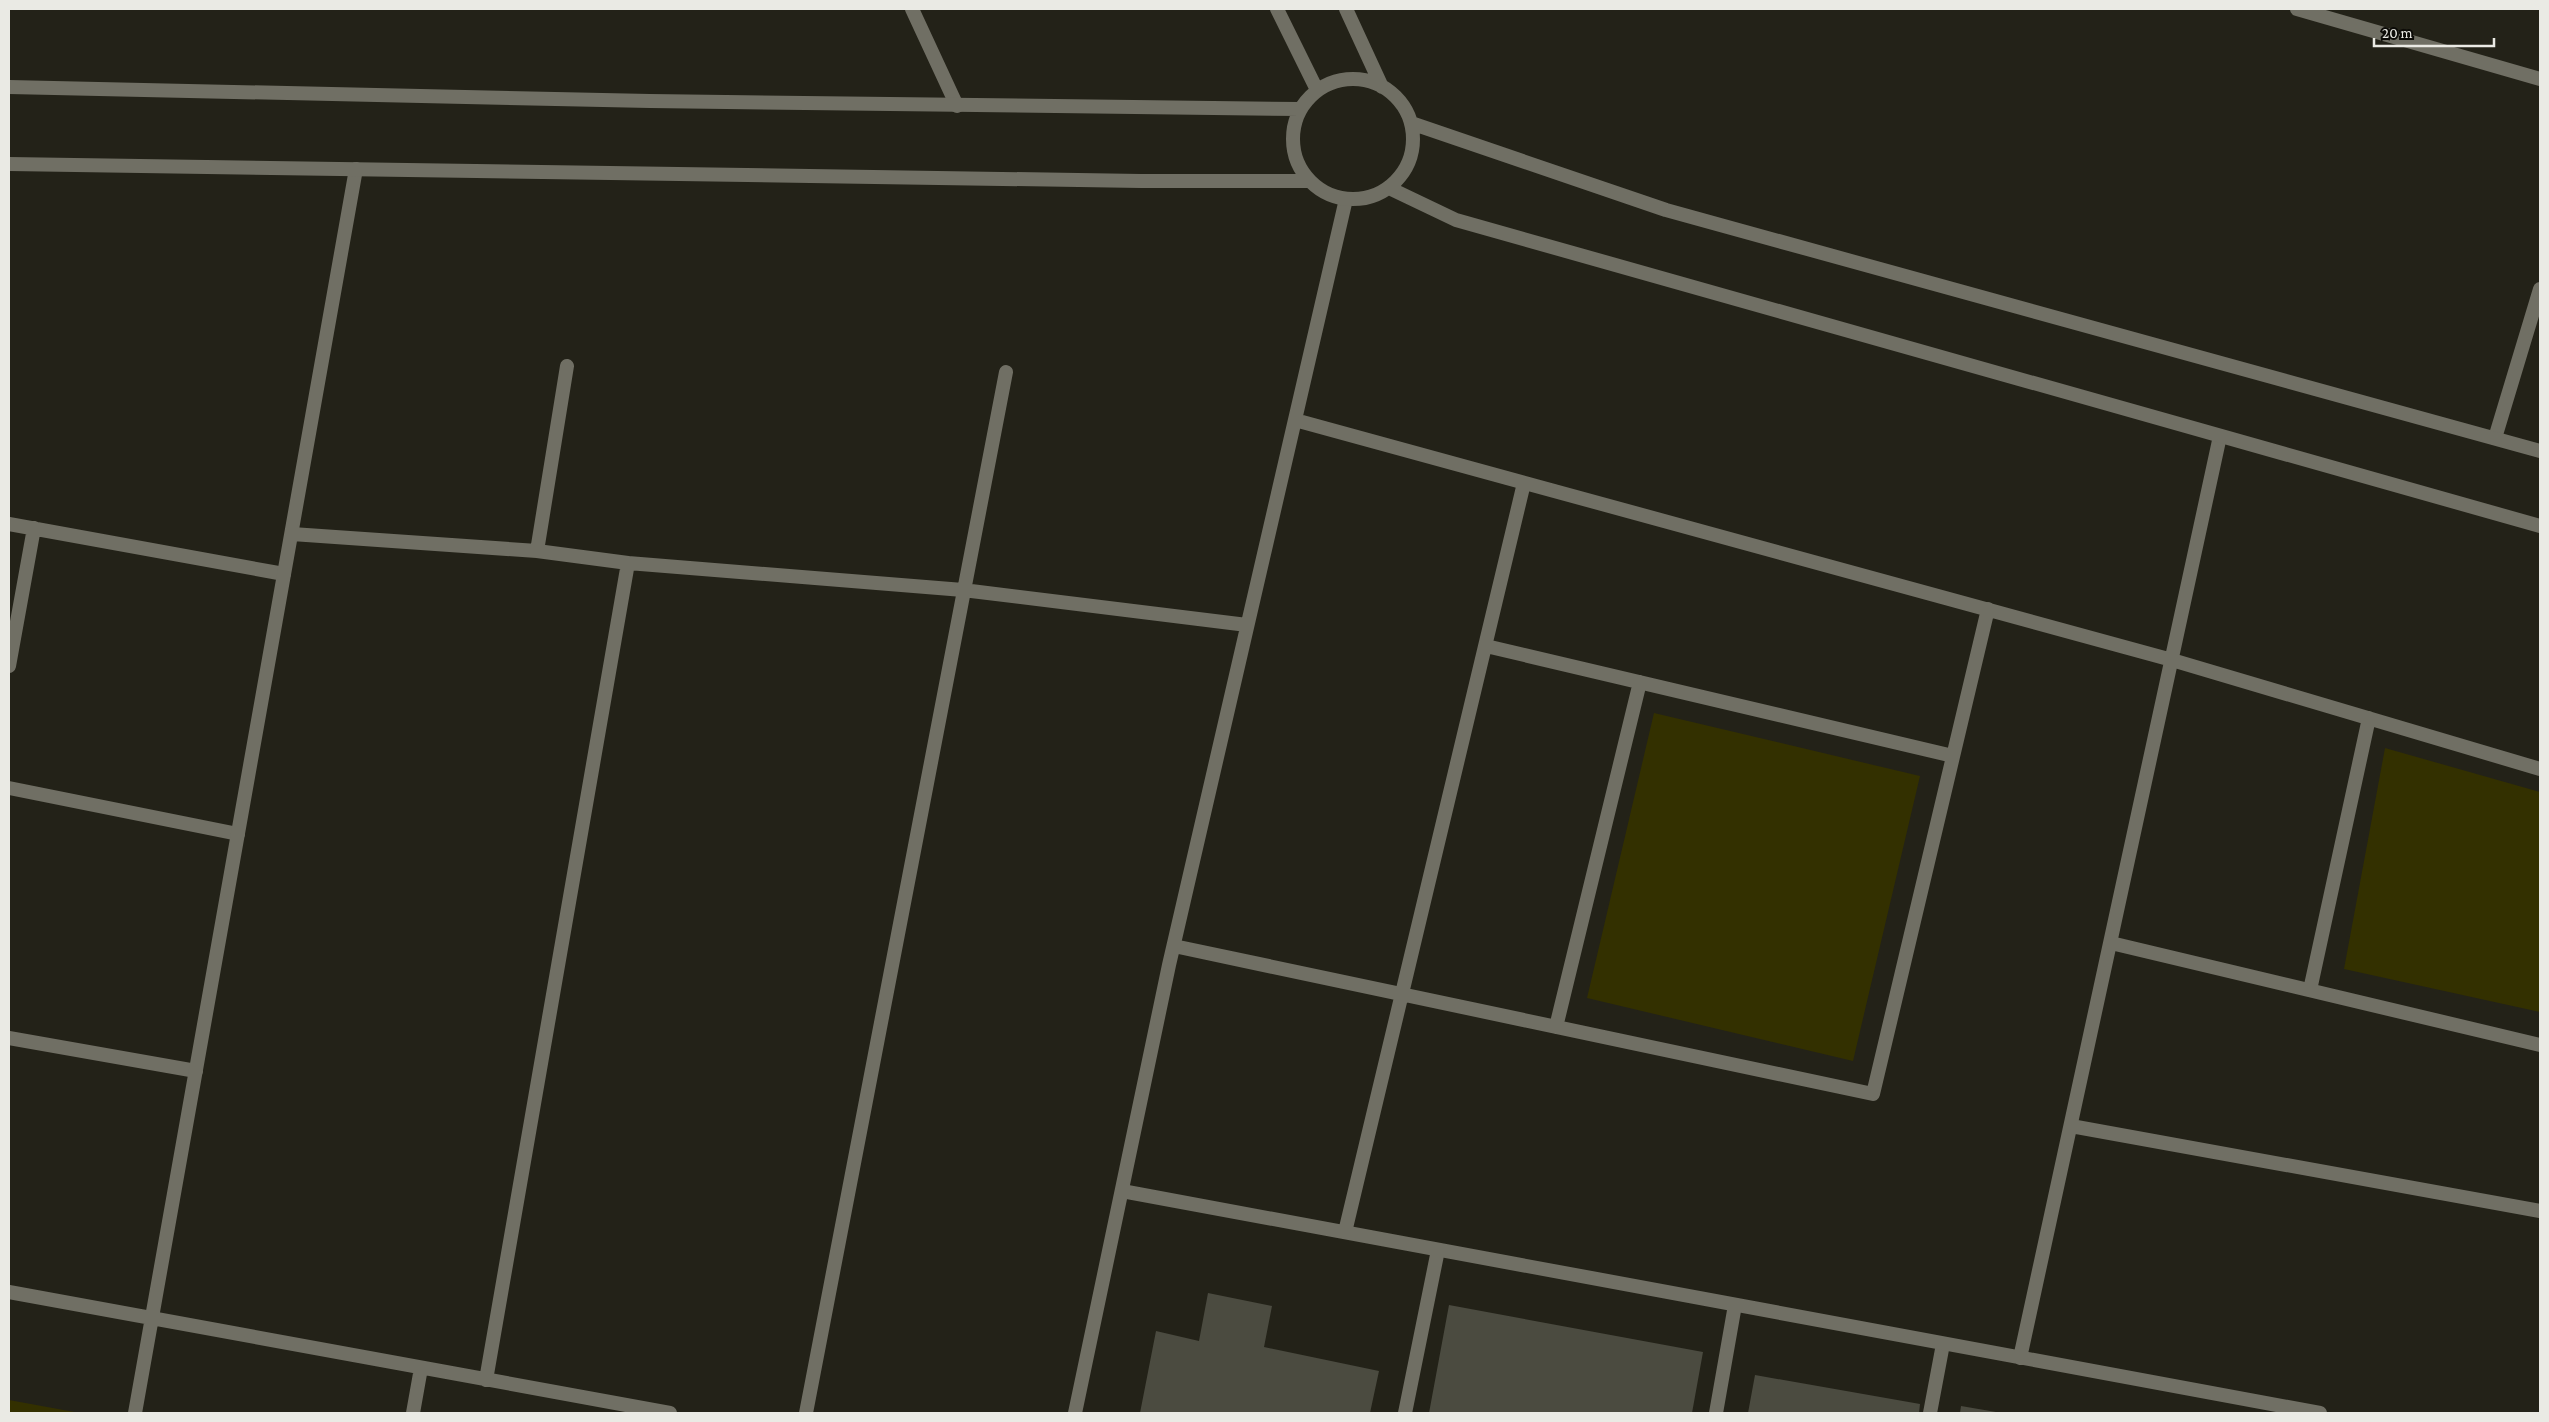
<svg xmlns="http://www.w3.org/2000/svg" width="2549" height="1422" viewBox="0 0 2549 1422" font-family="'Crimson Pro',serif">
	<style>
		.green { fill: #333000 }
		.building { fill: #4b4b40 }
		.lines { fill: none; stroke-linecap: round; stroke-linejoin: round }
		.service { stroke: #706f64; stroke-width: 14 }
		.minor { stroke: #706f64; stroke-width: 14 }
		.tertiary { stroke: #706f64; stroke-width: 14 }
	</style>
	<rect width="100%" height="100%" fill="#232218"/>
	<path class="green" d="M1654,713L1920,776L1853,1061L1587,998Z
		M2385,748L2540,792V1012L2344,969Z
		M9,1400L80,1413H9Z"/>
	<path class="building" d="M1208,1293L1272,1306L1264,1347L1379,1371L1370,1413H1140L1156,1331L1199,1341Z
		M1449,1305L1703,1352L1692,1413H1429Z
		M1755,1375L1920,1404L1919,1413H1748Z
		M1961,1406L1996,1412V1413H1960Z"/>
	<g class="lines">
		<path class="service" d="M9,524L284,574
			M9,666L34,528
			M9,788L238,834
			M9,1038L196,1071
			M1930,1413L1943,1344"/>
		<path class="minor" d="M912,9L957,106
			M2297,9L2540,79
			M1295,420L2172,660L2540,769
			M2495,438L2540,289
			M292,534L537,551L628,563L963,590L1247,625
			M537,551L567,366
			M1486,646L1953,756
			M2111,943L2540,1045
			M1174,946L1873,1094L1988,609
			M2310,990L2369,718
			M1556,1027L1640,682
			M2071,1126L2540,1211
			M1122,1191L2320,1413
			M1345,1232L1524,483
			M9,1292L670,1413
			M2020,1358L2220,436
			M486,1380L628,563
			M135,1413L356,169
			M413,1413L421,1368
			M806,1413L1006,372
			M1075,1413L1169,965L1346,199
			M1405,1413L1438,1250
			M1716,1413L1735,1305"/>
		<path class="tertiary" d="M1277,9L1317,90
			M1346,9L1382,87
			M1293 139a60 60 0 1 1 120 0a60 60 0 1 1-120 0Z
			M9,87L650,101L1300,109
			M1411,123L1666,210L2540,451
			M9,164L1141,181H1310
			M1389,188L1456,220L2540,526"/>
	</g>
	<rect width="2549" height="1422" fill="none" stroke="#eaeae4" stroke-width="20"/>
	<path d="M2374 38v8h120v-8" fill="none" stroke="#eaeae4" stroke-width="2.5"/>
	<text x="2382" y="38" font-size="15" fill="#eaeae4" stroke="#0c0b07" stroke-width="4" paint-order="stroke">20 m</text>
</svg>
